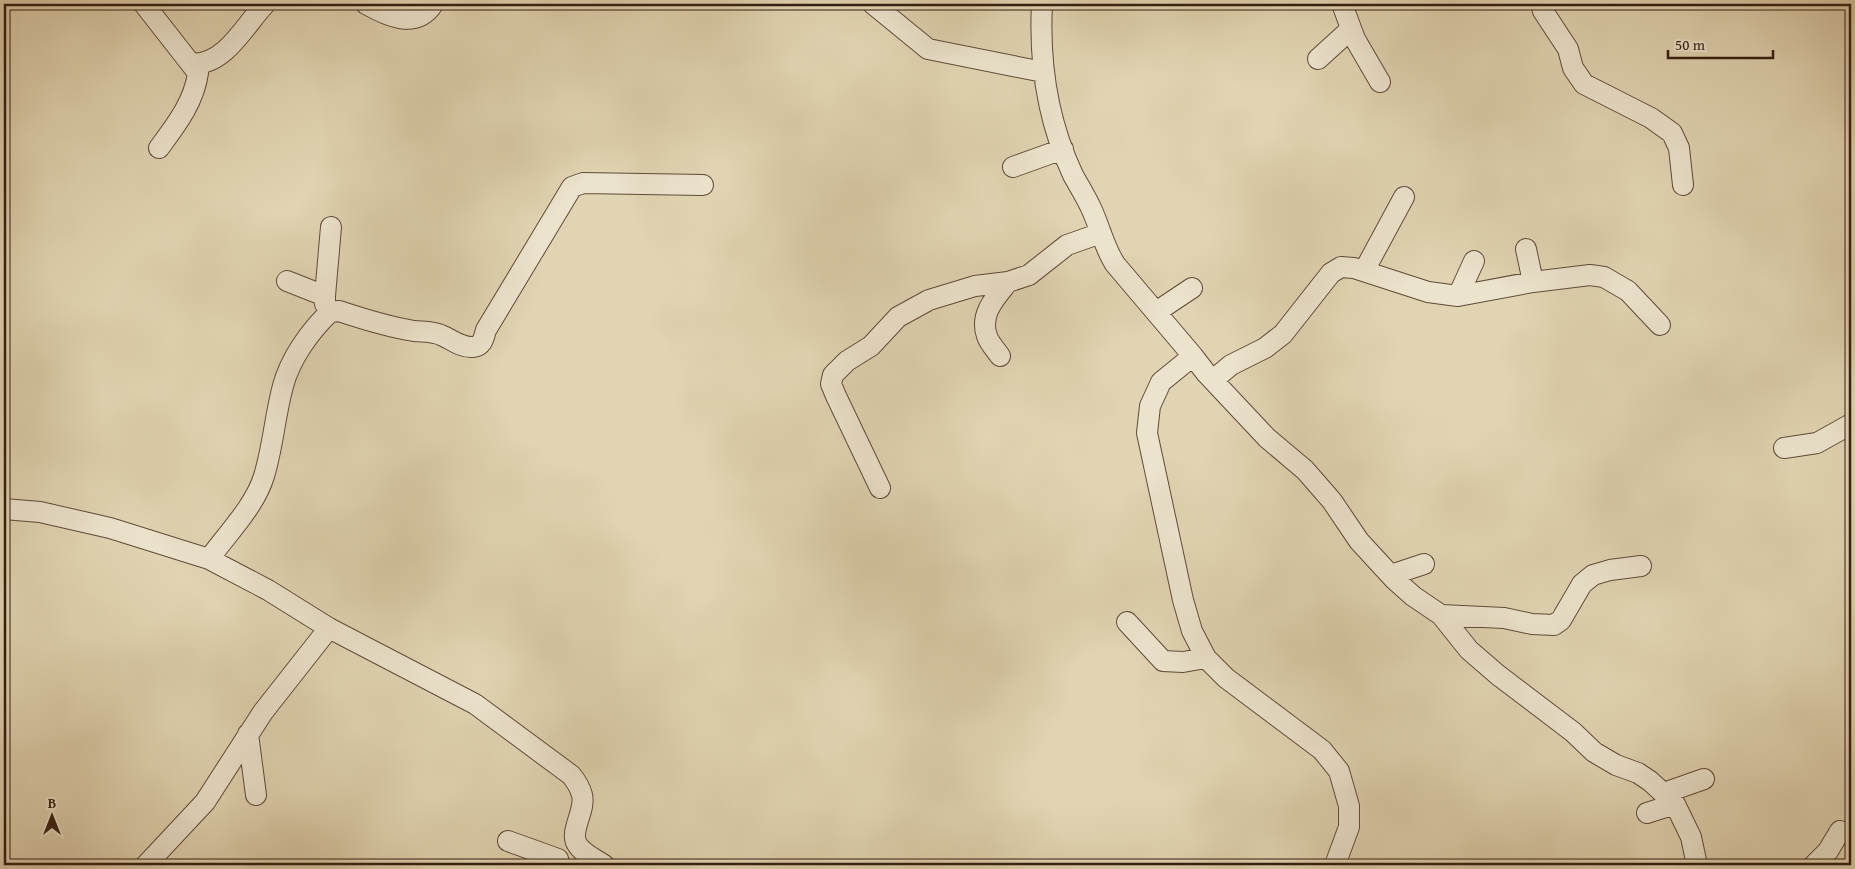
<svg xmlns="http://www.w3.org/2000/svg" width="1855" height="869" viewBox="0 0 1855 869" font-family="'Gentium Book Plus',serif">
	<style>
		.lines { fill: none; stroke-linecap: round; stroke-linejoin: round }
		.minor-casing { stroke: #604b38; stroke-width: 22 }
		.minor { stroke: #ece3cd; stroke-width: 20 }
	</style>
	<rect width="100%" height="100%" fill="#e1d4b2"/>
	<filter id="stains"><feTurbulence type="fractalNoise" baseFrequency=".004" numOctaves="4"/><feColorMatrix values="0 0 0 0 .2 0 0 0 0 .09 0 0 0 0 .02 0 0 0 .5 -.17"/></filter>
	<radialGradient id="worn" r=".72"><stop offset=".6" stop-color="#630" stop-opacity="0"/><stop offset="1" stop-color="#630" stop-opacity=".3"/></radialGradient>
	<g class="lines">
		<g class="minor-casing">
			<path id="minor" d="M144,4L198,73C194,102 176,125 159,148
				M366,4C387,16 416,30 433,4
				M873,4L928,49L1043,72
				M1042,4C1039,62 1048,122 1073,175C1079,186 1086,197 1091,208C1100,227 1104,247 1115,264L1193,356L1206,373L1267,438L1305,470L1332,501L1359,541L1394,579L1413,596L1441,615L1469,650L1498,675L1573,732L1594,752L1616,765L1638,773L1650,781L1675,804L1691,837L1697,865
				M1342,4L1355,39L1380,82
				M1541,4L1543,11L1568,49L1573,68L1584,84L1651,118L1672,133L1679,148L1683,185
				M1318,59L1351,29
				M193,64C226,64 245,25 265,4
				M1013,167L1063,149
				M1526,249L1533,282
				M1364,271L1404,197
				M287,281L325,296
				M1458,296L1474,261
				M330,312L325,304V296L331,227
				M1156,312L1192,288
				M1000,356C996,350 989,343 987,336C979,314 996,297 1008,282
				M1193,356L1161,382L1150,406L1147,433L1183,600L1192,631L1206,658L1226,678L1322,750L1339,771L1349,806V827L1335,865
				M1213,380L1231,365L1265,348L1283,334L1331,273L1341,267L1354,268L1428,292L1458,296L1533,282L1590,275L1604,277L1628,291L1660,325
				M1784,448L1817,443L1851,424
				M880,488L836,396L831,384L833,375L847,361L871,346L898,317L929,300L975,286L1008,282L1029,275L1067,245L1101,233
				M4,509L40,512L110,528L209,559L268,590L329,628L475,704L571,775C576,781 580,787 582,795C586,811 569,831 577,844C582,853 595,859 604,865
				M209,559C227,534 255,506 264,476C273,447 275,415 283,386C290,359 310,331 330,312L339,311C363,319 389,327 414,331C424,332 432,331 441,335C451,339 461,348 473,347C483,346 484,337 486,330L572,187L583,183L703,185
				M1391,575L1424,564
				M1441,615L1504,618L1532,624L1554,625L1561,620L1582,584L1593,575L1610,570L1641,566
				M1127,622L1163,661L1183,662L1206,658
				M248,734L256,795
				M1664,793L1704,779
				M1647,813L1675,804
				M508,841L558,859
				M146,865L205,802L263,712L329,628
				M1814,865L1828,851L1840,831"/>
		</g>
		<use href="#minor" class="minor"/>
	</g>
	<rect width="1855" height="869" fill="none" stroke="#e1d4b2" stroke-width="20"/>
	<rect x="5" y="5" width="1845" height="859" fill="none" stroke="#351d10" stroke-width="2.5"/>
	<rect x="10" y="10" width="1835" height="849" fill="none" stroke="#351d10"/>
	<g transform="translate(52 816)" stroke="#ece3cd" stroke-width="4" paint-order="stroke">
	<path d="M0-4L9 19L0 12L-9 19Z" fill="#351d10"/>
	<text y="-8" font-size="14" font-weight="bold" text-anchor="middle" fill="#351d10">B</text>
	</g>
	<path d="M1668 50v8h105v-8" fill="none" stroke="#351d10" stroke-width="2.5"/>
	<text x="1675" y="50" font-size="15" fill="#351d10" stroke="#ece3cd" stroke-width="4" paint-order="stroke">50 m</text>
	<rect width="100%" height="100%" filter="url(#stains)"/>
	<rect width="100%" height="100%" fill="url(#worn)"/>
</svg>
